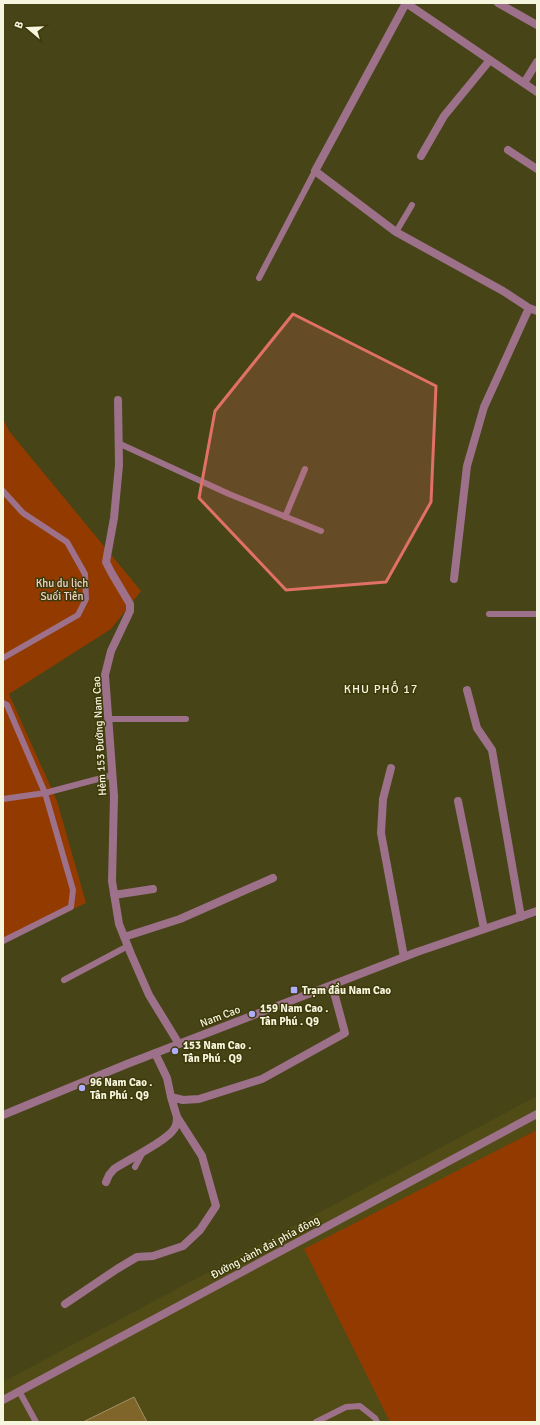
<svg xmlns="http://www.w3.org/2000/svg" width="540" height="1425" viewBox="0 0 540 1425" font-family="Signika,sans-serif">
	<style>
		.built { fill: #514c16 }
		.green { fill: #933a00 }
		.building { fill: #7f652a; stroke: #a69166 }
		.lines { fill: none; stroke-linecap: round; stroke-linejoin: round }
		.service { stroke: #9c7189; stroke-width: 6 }
		.minor { stroke: #9c7189; stroke-width: 8 }
		.tertiary { stroke: #9c7189; stroke-width: 8 }
		.marked { fill: #e17067; fill-opacity: 0.2; stroke: #e17067; stroke-width: 3; stroke-linejoin: round }
		.poi-dot { fill: #afaefa; stroke: #3d390b; stroke-width: 1.5 }
		.labels { text-anchor: middle; stroke-width: 3; stroke-linejoin: round; paint-order: stroke }
		.park-label { font-size: 11px; fill: #eed3c8; stroke: #3d390b }
		.street-label { font-size: 11px; fill: #f6f5dd; stroke: #3d390b }
		.poi-label { font-size: 11px; font-weight: bold; fill: #f6f5dd; stroke: #3d390b; text-anchor: start }
		.neighbourhood-label { font-size: 12px; letter-spacing: 1px; fill: #f6f5dd; stroke: #3d390b }
	</style>
	<rect width="100%" height="100%" fill="#474417"/>
	<path class="built" d="M537,1096V1422H3V1382Z"/>
	<path class="green" d="M3,419L9,431L141,591L111,629L9,694L57,801L86,903L3,942Z
		M537,1130V1422H390L304,1249Z"/>
	<path class="building" d="M134,1397L147,1422H83Z"/>
	<g class="lines">
		<path class="service" d="M396,232L412,205
			M259,278L315,171
			M118,443L229,494L321,531
			M3,491L23,513L67,542L85,574L86,599L78,615L3,658
			M285,517L305,469
			M489,614H537
			M3,703L7,705L45,793L113,775
			M108,719H186
			M3,799L45,793L73,890L71,907L3,941
			M64,980L128,946
			M135,1167L143,1152
			M19,1391L36,1422
			M316,1422L346,1407L360,1406L375,1418L377,1422"/>
		<path class="minor" d="M406,3L315,171L396,232L503,291L529,308L537,311
			M406,3L537,92
			M498,3L537,25
			M524,83L537,62
			M508,150L537,169
			M421,156L444,116L490,60
			M118,400L119,465L114,518L106,562L111,572L130,604V611L111,651L105,675L114,796L112,881L119,924L131,954L149,995L179,1044
			M454,579L467,466L484,407L529,308
			M467,690L477,728L492,750L521,917
			M391,768L383,799L381,833L404,957
			M458,801L484,929
			M114,895L153,889
			M124,937L180,919L273,878
			M155,1053L167,1078L171,1097L183,1100L199,1099L262,1079L345,1033L332,985
			M106,1182L109,1175L114,1169C127,1160 167,1141 174,1129C177,1125 177,1121 177,1117
			M65,1304L117,1269L137,1257L153,1256L183,1246L200,1230L216,1206L202,1156L177,1117L171,1097
			M3,1400L537,1114"/>
		<path class="tertiary" d="M3,1115L127,1064L417,952L537,911"/>
	</g>
	<path class="marked" d="M293,314L436,386L431,502L386,582L286,590L199,498L215,411Z"/>
	<g class="poi-dot">
		<rect x="290" y="986" width="8" height="8" rx="2"/>
		<circle cx="252" cy="1014" r="4"/>
		<circle cx="175" cy="1051" r="4"/>
		<circle cx="82" cy="1088" r="4"/>
	</g>
	<g class="labels">
		<g class="park-label">
			<text x="62" y="587">Khu du lịch<tspan x="62" dy="13">Suối Tiên</tspan></text>
		</g>
		<g class="street-label">
			<text transform="translate(99 736) rotate(-93)" y="4">Hẻm 153 Đường Nam Cao</text>
			<text transform="translate(220 1016) rotate(-21)" y="4">Nam Cao</text>
			<text transform="translate(265 1247) rotate(-28)" y="4">Đường vành đai phía đông</text>
		</g>
		<g class="poi-label">
			<text x="302" y="994">Trạm đầu Nam Cao</text>
			<text x="260" y="1012">159 Nam Cao .<tspan x="260" dy="13">Tân Phú . Q9</tspan></text>
			<text x="183" y="1049">153 Nam Cao .<tspan x="183" dy="13">Tân Phú . Q9</tspan></text>
			<text x="90" y="1086">96 Nam Cao .<tspan x="90" dy="13">Tân Phú . Q9</tspan></text>
		</g>
		<g class="neighbourhood-label">
			<text x="381" y="693">KHU PHỐ 17</text>
		</g>
	</g>
	<rect width="540" height="1425" fill="none" stroke="#f6f5dd" stroke-width="8"/>
	<g transform="translate(28 28) rotate(289)" stroke="#3d390b" stroke-width="3" paint-order="stroke">
	<path d="M0-3L7 15L0 10L-7 15Z" fill="#f6f5dd"/>
	<text y="-6" font-size="11" font-weight="bold" text-anchor="middle" fill="#f6f5dd">B</text>
	</g>
</svg>
